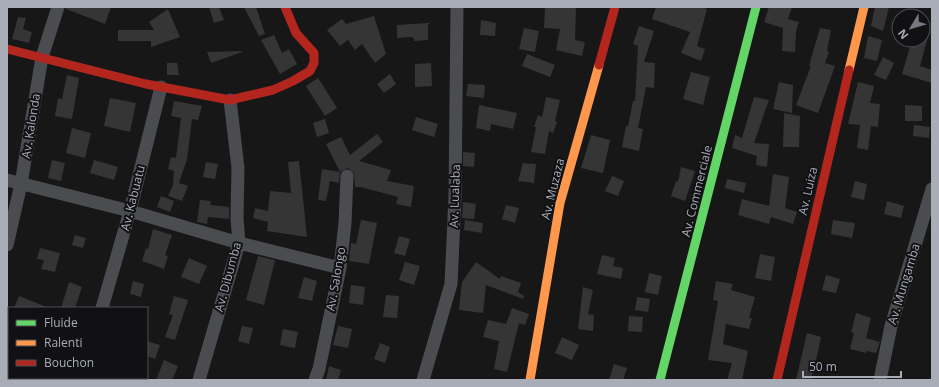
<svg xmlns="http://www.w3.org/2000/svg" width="939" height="387" viewBox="0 0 939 387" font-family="'Open Sans',sans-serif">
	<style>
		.building { fill: #353536 }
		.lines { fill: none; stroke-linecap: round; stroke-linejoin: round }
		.street { stroke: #4b4c50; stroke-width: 13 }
		.fast { stroke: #63d668; stroke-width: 9 }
		.slow { stroke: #ff974d; stroke-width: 9 }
		.jam { stroke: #b3261e; stroke-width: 9 }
		.labels { text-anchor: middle; stroke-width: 4; stroke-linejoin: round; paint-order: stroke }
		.street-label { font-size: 12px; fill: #a8adb8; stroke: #111113 }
	</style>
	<rect width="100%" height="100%" fill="#171717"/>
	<path class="building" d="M66,7H111L105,24L66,9Z
		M209,7H219L224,20L214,23Z
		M244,7H256L265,34L259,36Z
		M545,7H576L575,40L585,42L582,56L556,50L560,29L544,28Z
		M656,7H701L707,9L697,46L705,49L701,61L681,53L690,32L652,19Z
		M769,7H792L788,19L799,22L796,31L795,52L782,51L783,28L764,22Z
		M875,7H889L883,31L871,26Z
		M168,9L180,37L151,47V41H118V30H154L149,22Z
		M374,16L386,54L375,63L362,44L355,50L348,40L340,46L327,30L342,19L346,24Z
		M18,17L26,18L23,29L32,32L29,43L12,39Z
		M481,20L496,23L495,36L480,35Z
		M428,23H430L428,25V40L414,41V38L411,37L397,38V25Z
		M639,26L654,31L644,62L655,63L654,88L646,87L638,128L643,129L639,151L622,147L626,126H628L633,101H635L638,46L633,44Z
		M524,28L539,31L535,52L519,49Z
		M820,28L831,30L827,51L829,52L825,63L835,66L818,113L796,105L811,66H809Z
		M274,35L282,53L289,49L297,64L280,74L261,40Z
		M868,36L882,40L877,61L864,58Z
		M912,40H927L920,66L932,70V83L902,74Z
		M242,51V52L211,63L207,52Z
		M527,54L555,65L550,77L522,66Z
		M883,57L894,63L886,80L874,75Z
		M167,63H177L179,75H167Z
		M431,63L432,86L415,87V64Z
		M691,72L710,77L703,105L683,99Z
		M390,74L396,84L384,93L377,84Z
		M67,75L79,78L72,119L55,116L58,98L62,99Z
		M318,78L337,108L325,116L306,86Z
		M779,82L793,85L792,113L773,109Z
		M858,82L874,86L870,103L880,104L878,127L871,126L868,150L857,148L860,125L848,124Z
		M468,84L485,85L484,98L466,96Z
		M546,97L560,100L555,121L557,122L553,133L549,131L545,154L531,152L536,127H534L538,115L542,117Z
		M754,97L769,100L754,143L769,144L767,167L756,165L757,156L732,148L735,135L742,138Z
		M110,98L136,103L130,132L104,126Z
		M174,101L202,106L198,120L192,119L187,159L179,183L188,186L182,201L168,196L173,185L174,171L168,169L171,157L176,158L181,118L171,116Z
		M479,105L517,113L513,129L491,124L490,131L476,128Z
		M905,105L922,106V121H905Z
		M784,113L800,116L799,147H783Z
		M416,117L438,124L434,137L412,130Z
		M325,119L329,133L317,137L313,123Z
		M914,125L930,127L929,138L913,136Z
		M72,128L91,133L85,158L66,153Z
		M377,134L383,142L359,161L391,170L387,181L414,186L411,207L396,204L398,197L361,187H355L354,173L348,168L340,172L339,183L330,181L326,201L318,200L322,169L340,172L326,144L341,137L350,155Z
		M591,135L610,140L603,173L581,168Z
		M463,152L475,153L474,167L463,166Z
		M52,160L65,163L61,181L48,178Z
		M94,160L118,167L114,180L90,173Z
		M299,161L307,237L267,231L268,222L253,218L255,208L268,211L270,191L291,193L288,162Z
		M206,162L218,164L215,179L203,177Z
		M523,163L536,164L534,183L518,181Z
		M681,167L695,171L685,201L671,196L676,181L678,182Z
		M773,174L789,177L785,208L797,212L793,224L771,217L769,224L738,215L742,199L769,206Z
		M612,176L624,181L618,196L605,191Z
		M727,179L746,183L744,193L725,188Z
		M855,181L867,184L864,200L851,197Z
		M161,196L174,201L170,212L157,207Z
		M200,200L211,201L210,205L229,207V219L208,217L207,224L197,222Z
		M887,201L904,206L901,218L884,214Z
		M463,202L476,204L474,219L462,218Z
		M506,205L519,208L515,223L502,219Z
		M361,220L377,223L369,264L349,261L351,243L356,244Z
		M465,220L483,223L482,233L464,230Z
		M833,220L855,223L852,238L831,234Z
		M153,229L172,235L165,255L168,256L164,269L142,261L146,248L148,249Z
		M75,235L86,238L83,248L72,245Z
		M399,236L410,239L405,256L394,253Z
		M40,248L60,253L55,272L41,269L44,260L37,259Z
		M760,254L775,257L771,281L755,278Z
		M602,255L615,258L613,266L623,268L621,279L597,274Z
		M258,256L275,260L264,305L246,300Z
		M189,258L207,266L199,284L181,277Z
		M405,262L420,266L414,285L399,280Z
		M476,262L500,279L501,276L521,283L518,292L524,296L523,299L486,285L483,313L459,310L462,282Z
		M649,273L662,276L658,295L645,292Z
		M826,275L840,279L836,293L822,290Z
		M304,277L317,281L312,301L298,298Z
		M133,281L144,284L141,297L130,294Z
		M716,281L733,284L731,290L755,297L749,318H752L749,329L726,324L723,344L748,351L742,380H727L732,363L708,360L718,301L713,300Z
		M69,282L82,287L75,308H61Z
		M351,285L365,287L363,305L349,303Z
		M583,287L593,290L588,314L594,315L593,331L578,329Z
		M386,295L399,296L397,318L383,317Z
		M19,296L49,308H14Z
		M174,296L188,300L175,340L165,337L173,315L169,314Z
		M637,297L650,299L648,312L635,310Z
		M512,308L529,314L525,325L519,323L507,372L494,369L499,341L483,337L488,320L506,324Z
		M856,313L871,318L866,338L880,342L876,353L867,351L866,353L850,349L854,333L851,332Z
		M629,316L643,317L642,332L628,331Z
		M242,326L253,328L249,344L238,341Z
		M338,326L352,329L348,348L333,345Z
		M283,329L298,332L295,348L280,345Z
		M807,333L821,337L816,360L811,380H796Z
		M562,337L579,345L572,360L555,353Z
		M147,341L160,345L155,359L147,356Z
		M380,343L390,347L385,363L374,359Z
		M164,360L178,366L172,380H156Z
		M614,364L627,368L623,380H609Z
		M329,366L341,370L338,380H326Z"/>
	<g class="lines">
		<path class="street" d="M7,180L130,211L239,243L340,268
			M7,245L21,184L42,57L58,7
			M102,308L130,211L161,87
			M81,380V378
			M199,380L239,243L237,218L238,168L230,100
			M315,380L319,369L340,268L345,223L347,176
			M423,380L451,284L455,197L457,7
			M880,380L891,326L932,189"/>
		<path class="fast" d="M660,380L756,7"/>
		<path class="slow" d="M849,70L864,7
			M530,380L560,203L599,65"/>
		<path class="jam" d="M7,49L146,84L230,100L273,90L293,81L310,71L314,63V53L296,33L285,7
			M599,65L615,7
			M777,380L849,70"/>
	</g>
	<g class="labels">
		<g class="street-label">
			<text transform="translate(31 126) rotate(-81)" y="4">Av. Kalonda</text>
			<text transform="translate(553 189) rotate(-76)" y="4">Av. Muzaza</text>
			<text transform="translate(697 191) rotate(-76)" y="4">Av. Commerciale</text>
			<text transform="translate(808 191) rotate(-77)" y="4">Av. Luiza</text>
			<text transform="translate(455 196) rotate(-88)" y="4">Av. Lualaba</text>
			<text transform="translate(133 198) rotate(-76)" y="4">Av. Kabuatu</text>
			<text transform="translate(228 277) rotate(-75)" y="4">Av. Dibumba</text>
			<text transform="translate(336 279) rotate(-80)" y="4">Av. Salongo</text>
			<text transform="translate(904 284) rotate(-73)" y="4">Av. Mungamba</text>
		</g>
	</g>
	<rect width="939" height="387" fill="none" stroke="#a8adb8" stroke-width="16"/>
	<rect x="8" y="307" width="140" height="72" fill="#111113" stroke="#4d4f55"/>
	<rect x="16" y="320" width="20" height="6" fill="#63d668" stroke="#4d4f55"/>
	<text x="44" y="327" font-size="12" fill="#a8adb8">Fluide</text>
	<rect x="16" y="340" width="20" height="6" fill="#ff974d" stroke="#4d4f55"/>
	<text x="44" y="347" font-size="12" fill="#a8adb8">Ralenti</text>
	<rect x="16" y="360" width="20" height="6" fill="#b3261e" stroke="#4d4f55"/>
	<text x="44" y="367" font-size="12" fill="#a8adb8">Bouchon</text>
	<g transform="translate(911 28) rotate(232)"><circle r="19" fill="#111113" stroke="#4d4f55"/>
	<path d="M0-3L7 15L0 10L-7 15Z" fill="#757880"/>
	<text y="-6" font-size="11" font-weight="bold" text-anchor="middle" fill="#a8adb8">N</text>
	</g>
	<path d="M803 371v6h98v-6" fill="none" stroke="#a8adb8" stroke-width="2"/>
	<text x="809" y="371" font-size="12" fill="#a8adb8" stroke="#111113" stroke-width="3" paint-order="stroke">50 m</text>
</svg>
